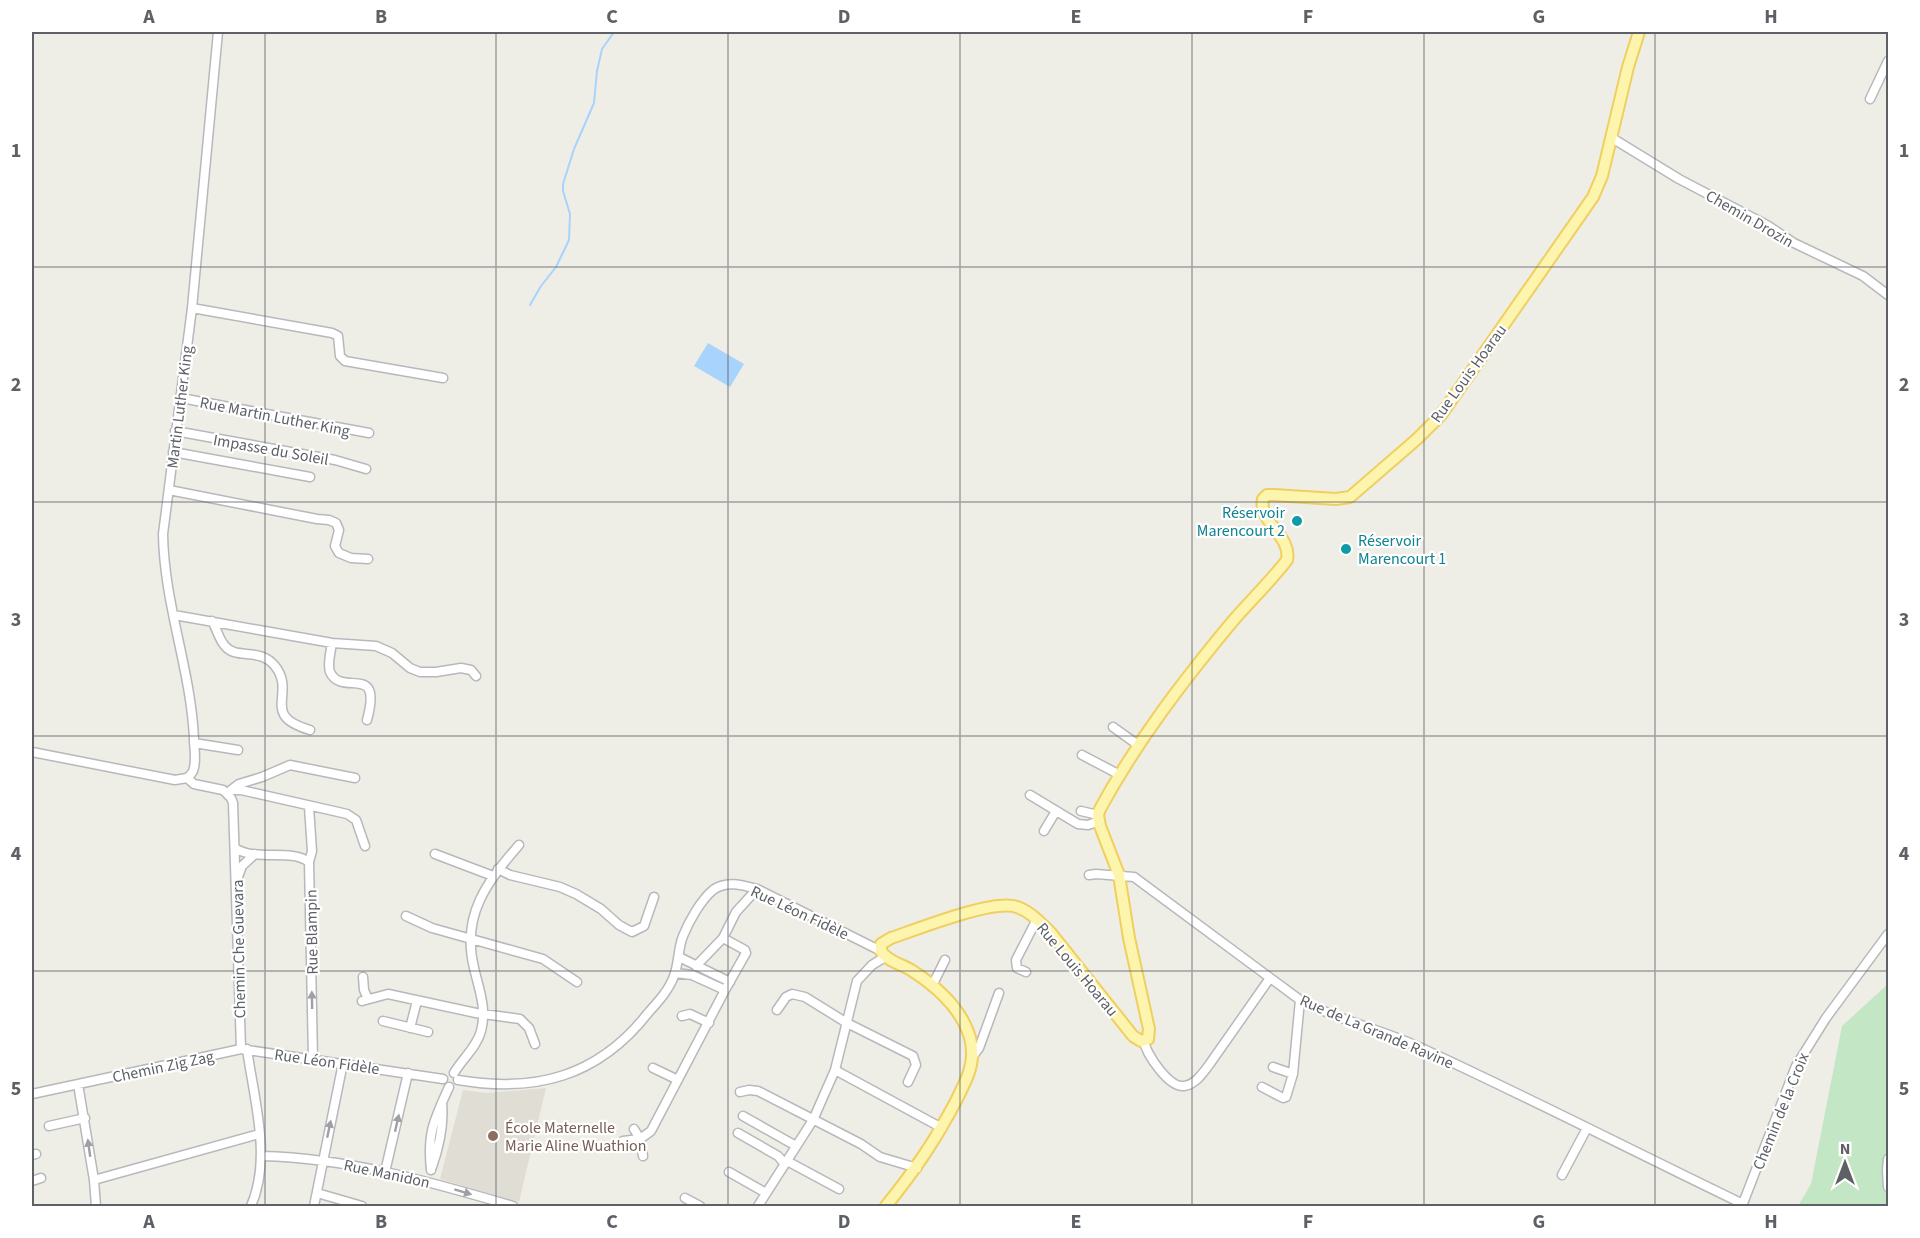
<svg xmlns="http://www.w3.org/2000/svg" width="1920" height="1238" viewBox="0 0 1920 1238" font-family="'Source Sans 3',sans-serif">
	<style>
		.education { fill: #dfddd4 }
		.green { fill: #c3e6c5 }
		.water { fill: #a8d3fd }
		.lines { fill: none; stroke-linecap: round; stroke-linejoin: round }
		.stream { stroke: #a8d3fd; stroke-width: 2 }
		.minor-casing { stroke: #b6b8bc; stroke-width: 11 }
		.major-casing { stroke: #efcf5f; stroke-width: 14 }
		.minor { stroke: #fff; stroke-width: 8 }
		.major { stroke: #fdf5ad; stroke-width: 10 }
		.oneway { fill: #9ea0a3 }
		.grid { fill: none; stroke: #5d6166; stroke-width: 1.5; stroke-opacity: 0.55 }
		.culture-dot { fill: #0f9aa8; stroke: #fff; stroke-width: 2 }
		.education-dot { fill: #8d6e63; stroke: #fff; stroke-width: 2 }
		.labels { text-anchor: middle; stroke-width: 4.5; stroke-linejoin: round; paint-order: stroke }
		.street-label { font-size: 16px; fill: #5d6166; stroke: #fff }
		.culture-label { font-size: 16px; fill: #0d838f; stroke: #fff; text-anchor: end }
		.education-label { font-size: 16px; fill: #785e54; stroke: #fff; text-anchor: start }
		.neatline { fill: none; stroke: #5d6166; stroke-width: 2 }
		.grid-label { font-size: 20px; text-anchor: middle; font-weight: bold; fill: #5d6166 }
	</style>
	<rect width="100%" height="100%" fill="#efeee6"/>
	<path class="education" d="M546,1088L519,1202L440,1179L463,1090L486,1093Z"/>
	<path class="green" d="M1888,984V1206H1798L1811,1184L1842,1026Z"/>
	<path class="water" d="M708,343L744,364L730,387L694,366Z"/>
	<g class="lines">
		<path class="stream" d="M530,305L541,286L556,267L569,240L570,214L563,191V184L574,149L594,103L597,71L602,49L614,32"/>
		<g class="minor-casing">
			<path id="minor" d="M1870,99L1888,61
				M1612,138L1679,179L1767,225L1794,243L1863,276L1888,295
				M192,308L332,333L338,336L340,356L345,361L443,378
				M181,398L369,433
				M175,431L335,460L366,469
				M173,452L310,477
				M169,490L317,519L329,520L336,523L339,530L335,546L339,553L351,558L368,559
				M174,615L332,643L376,646L392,653L410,668L420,672H436L461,668L471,670L476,676
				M212,621C217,629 219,640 225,646C236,660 260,647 275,666C297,694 259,715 310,730
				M332,643C331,651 327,664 330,672C342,698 383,661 367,720
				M1113,727L1138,745
				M194,743L238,750
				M32,752L175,780L187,778L194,784L223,790L231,798L233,803L241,1049
				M1082,755L1120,775
				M187,778C189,776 192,774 193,771C197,762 194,749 194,739C191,670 164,604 163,534L192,308L218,32
				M231,790L239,784L262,777L290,765L355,778
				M228,793L231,790H241L347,814L356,820L365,846
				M1030,795L1078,824L1088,825L1099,821
				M1081,811L1098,815
				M1044,831L1056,811
				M235,848C256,862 290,848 309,862L313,1059
				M435,854L493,876
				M309,862L312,851L309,807
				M498,869L510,875L560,887L576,894L601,909L619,925L632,932L644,926L654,897
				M1089,875L1096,874L1134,877L1300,1000C1337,1020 1380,1029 1419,1047C1528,1097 1635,1152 1743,1204
				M238,877L242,866L255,854
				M406,916L432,928L543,959L577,982
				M723,938L745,950L746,953L725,990
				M679,957L730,982
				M696,966L723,938L736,912L757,889
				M1026,972L1017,968L1016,960L1037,919
				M363,977L364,990L368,999
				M930,984L935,980L945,960
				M362,1001L388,994L476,1013L520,1019L529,1028L535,1044
				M777,1010L786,997L792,994L805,997L847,1023L913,1056L916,1065L908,1082
				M682,1016L690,1014L709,1023
				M383,1021L428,1032
				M410,1028L417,1001
				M1144,1041C1146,1054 1169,1088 1184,1086C1195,1085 1203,1073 1209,1065L1270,978
				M247,1049C254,1100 272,1158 251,1206
				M972,1057L979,1048L999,993
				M1273,1067L1293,1074
				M653,1068L678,1080
				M835,1070L942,1128
				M454,1073C462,1059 477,1047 481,1031C487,1009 479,989 474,968C461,915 487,882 519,845
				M458,1080C535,1093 598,1077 648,1013C658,1002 669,990 674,976C679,963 678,948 683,936C689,921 701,900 713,890C726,880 743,885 757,889L881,951
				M78,1084L94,1180L96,1206
				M1262,1087L1283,1098L1286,1097L1293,1074L1300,1000
				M740,1092L749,1090L758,1091L861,1144L880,1157L917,1168
				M32,1094L241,1049L443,1079
				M743,1116L796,1146
				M49,1126L85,1118
				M634,1129L640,1139L643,1156
				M738,1133L778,1156L785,1164
				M623,1141L640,1139L651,1131L725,990L692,975L675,973
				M32,1155L36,1154
				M262,1156C348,1158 431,1182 513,1206
				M1888,1159L1887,1170L1888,1187
				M787,1161L839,1189
				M432,1167C439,1147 444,1124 442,1103
				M431,1170C427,1133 434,1120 449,1087
				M385,1172L408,1073
				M729,1172L766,1193
				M1562,1175L1587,1128
				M94,1180L259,1134
				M32,1181L41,1178
				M317,1193L362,1206
				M685,1198L700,1206
				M314,1206L343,1063
				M758,1206L813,1120L835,1070L857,981L872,965L885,957
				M1742,1206L1796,1066L1826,1018L1888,934"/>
		</g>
		<g class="major-casing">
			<path id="major" d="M886,1206C915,1170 935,1141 957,1099C964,1084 973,1069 972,1052C972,1031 958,1010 944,996C934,986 922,977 911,970C901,964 887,961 881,951V944L891,938C918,929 988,901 1013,906C1028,909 1040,922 1051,933L1133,1036L1141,1041L1148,1039L1149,1029L1129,938L1119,875L1100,826L1098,815L1100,809C1137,741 1183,681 1232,622C1250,601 1270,582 1287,560C1292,536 1258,522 1263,499L1267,495H1274L1336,499L1350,497L1417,439L1441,415L1593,197L1602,176L1628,67L1639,32"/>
		</g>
		<use href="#minor" class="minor"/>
		<use href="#major" class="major"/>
	</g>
	<defs><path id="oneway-solid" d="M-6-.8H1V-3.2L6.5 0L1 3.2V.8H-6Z" transform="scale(1.5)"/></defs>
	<g class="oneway">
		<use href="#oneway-solid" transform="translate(312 1000) rotate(-91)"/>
		<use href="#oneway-solid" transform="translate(397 1123) rotate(-77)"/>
		<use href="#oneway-solid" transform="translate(329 1129) rotate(-78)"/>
		<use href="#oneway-solid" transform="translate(89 1148) rotate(-98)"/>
		<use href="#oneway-solid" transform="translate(463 1192) rotate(17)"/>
	</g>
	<path class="grid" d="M265,32V1206M496,32V1206M728,32V1206M960,32V1206M1192,32V1206M1424,32V1206M1655,32V1206M32,267H1888M32,502H1888M32,736H1888M32,971H1888"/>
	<g class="culture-dot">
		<circle cx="1297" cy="521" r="6"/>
		<circle cx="1346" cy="549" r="6"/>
	</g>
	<circle class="education-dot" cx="493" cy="1136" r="6"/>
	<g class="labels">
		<g class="street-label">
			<text transform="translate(1750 218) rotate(30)" y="6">Chemin Drozin</text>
			<text transform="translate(1468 373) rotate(-54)" y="6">Rue Louis Hoarau</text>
			<text transform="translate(179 407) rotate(-83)" y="6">Martin Luther King</text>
			<text transform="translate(275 416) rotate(11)" y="6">Rue Martin Luther King</text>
			<text transform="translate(271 449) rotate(10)" y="6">Impasse du Soleil</text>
			<text transform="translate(800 912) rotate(25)" y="6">Rue Léon Fidèle</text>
			<text transform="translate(311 932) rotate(-91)" y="6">Rue Blampin</text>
			<text transform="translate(238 949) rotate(-91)" y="6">Chemin Che Guevara</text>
			<text transform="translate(1078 969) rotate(50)" y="6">Rue Louis Hoarau</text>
			<text transform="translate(1377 1031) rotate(23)" y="6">Rue de La Grande Ravine</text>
			<text transform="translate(327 1061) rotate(8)" y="6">Rue Léon Fidèle</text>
			<text transform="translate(163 1066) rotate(-12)" y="6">Chemin Zig Zag</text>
			<text transform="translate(1780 1111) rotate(-68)" y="6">Chemin de la Croix</text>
			<text transform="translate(387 1173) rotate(12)" y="6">Rue Manidon</text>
		</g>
		<g class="culture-label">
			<text x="1285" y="518">Réservoir<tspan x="1285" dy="18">Marencourt 2</tspan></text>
			<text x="1358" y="546" text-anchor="start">Réservoir<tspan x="1358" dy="18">Marencourt 1</tspan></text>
		</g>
		<g class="education-label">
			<text x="505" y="1133">École Maternelle<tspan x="505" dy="18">Marie Aline Wuathion</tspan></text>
		</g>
	</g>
	<rect width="1920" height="1238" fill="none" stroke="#ffffff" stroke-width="66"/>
	<g transform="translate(1845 1163)" stroke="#ffffff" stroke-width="4.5" paint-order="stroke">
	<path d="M0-4.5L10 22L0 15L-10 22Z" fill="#5d6166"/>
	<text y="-9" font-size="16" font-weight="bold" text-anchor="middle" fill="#5d6166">N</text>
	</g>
	<rect x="33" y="33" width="1854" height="1172" class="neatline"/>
	<g class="grid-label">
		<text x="149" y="23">A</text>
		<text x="381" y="23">B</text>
		<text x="612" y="23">C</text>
		<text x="844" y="23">D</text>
		<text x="1076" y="23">E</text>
		<text x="1308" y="23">F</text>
		<text x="1539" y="23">G</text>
		<text x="1771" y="23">H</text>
		<text x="16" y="157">1</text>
		<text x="1904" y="157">1</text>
		<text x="16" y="391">2</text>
		<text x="1904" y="391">2</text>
		<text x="16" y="626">3</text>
		<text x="1904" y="626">3</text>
		<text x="16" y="860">4</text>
		<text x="1904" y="860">4</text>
		<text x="16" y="1095">5</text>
		<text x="1904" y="1095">5</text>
		<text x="149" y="1228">A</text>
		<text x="381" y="1228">B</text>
		<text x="612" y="1228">C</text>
		<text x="844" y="1228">D</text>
		<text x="1076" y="1228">E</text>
		<text x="1308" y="1228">F</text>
		<text x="1539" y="1228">G</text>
		<text x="1771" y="1228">H</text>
	</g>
</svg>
